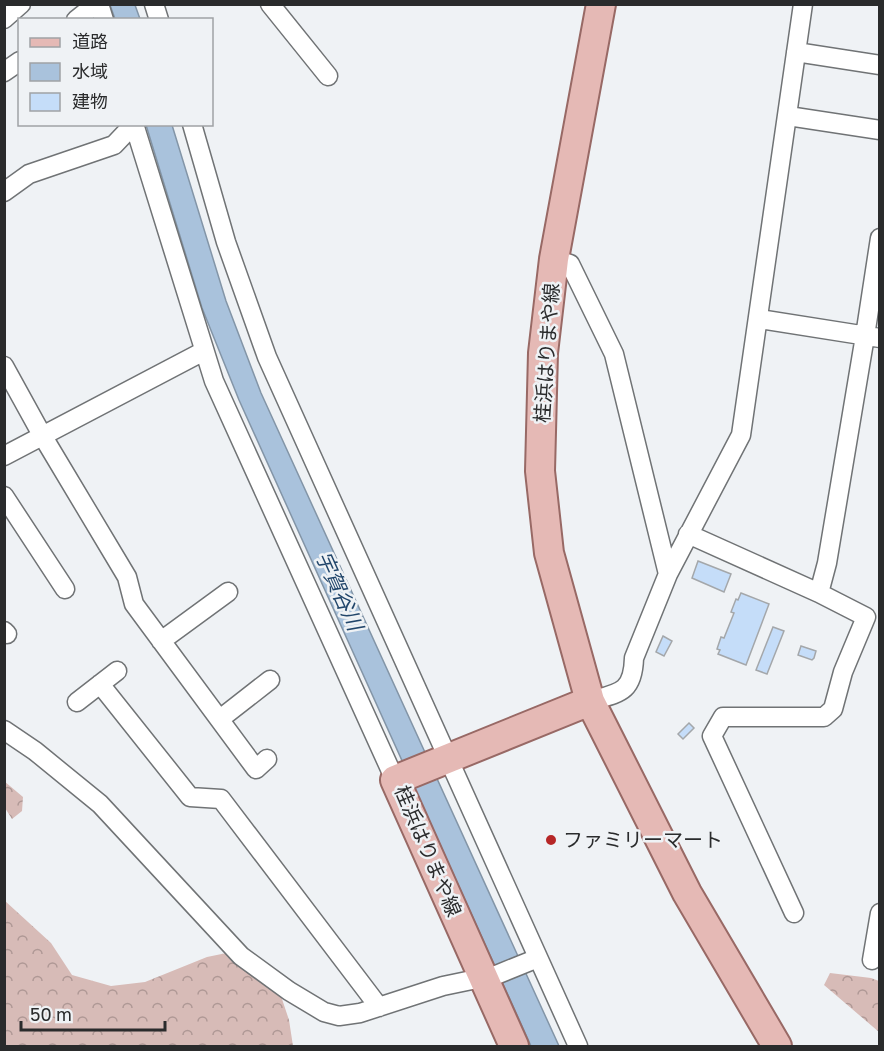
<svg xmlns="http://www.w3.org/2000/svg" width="884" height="1051" viewBox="0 0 884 1051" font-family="'Golos Text','Noto Sans JP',sans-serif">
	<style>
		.forest { fill: url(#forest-crowns) }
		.water { fill: #a9c2dc; stroke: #8395a7; stroke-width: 1.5 }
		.building { fill: #c5ddf9; stroke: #a4a7aa; stroke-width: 1.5 }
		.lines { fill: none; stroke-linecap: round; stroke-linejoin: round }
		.street-casing { stroke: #707375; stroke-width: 21 }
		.primary-casing { stroke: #986965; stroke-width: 32 }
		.street { stroke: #fff; stroke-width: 18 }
		.primary { stroke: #e5b9b5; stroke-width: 28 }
		.poi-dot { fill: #b62626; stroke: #eff2f5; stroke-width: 2 }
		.labels { text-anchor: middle; stroke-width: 5; stroke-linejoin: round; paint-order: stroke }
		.street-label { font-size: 20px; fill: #2a2b2c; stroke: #eff2f5 }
		.poi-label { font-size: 20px; fill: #2a2b2c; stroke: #eff2f5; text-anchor: start }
		.water-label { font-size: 21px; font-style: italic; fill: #22466b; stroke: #eff2f5 }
	</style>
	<defs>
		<pattern id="forest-crowns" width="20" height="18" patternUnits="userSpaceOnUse" patternTransform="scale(1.5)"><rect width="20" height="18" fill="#d7bbb7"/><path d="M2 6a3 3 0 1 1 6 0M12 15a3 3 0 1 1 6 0" fill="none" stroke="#af9895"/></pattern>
	</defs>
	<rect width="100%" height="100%" fill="#eff2f5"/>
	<path class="forest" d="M4,781L23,797L22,811L12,819L5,808Z
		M4,900L51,943L72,975L111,986L145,982L207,957L246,949L274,975L289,1020L293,1046H5Z
		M830,973L871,978L879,981V1032L824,985Z"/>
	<path class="water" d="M110,5H135L140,19H115Z
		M146,125H172L226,301L261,393L559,1046H531L239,400L202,308Z"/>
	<path class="building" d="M698,561L731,574L724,592L692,578Z
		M741,593L769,604L746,665L718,654L720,650L717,649L721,637L724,638L734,613L731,612L736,599L738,600Z
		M773,627L784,631L767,674L756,670Z
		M663,636L672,641L664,656L656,652Z
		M801,646L816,651L814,658L812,660L798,655Z
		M689,723L694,728L683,739L678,734Z"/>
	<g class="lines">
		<g class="street-casing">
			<path id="street" d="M99,4L104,20
				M154,4L159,20
				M270,4L328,76
				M4,19L21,4
				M76,20L96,4
				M796,52L880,65
				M4,72L20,61
				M788,116L880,130
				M134,124L214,381L395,780
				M192,124L226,242L267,357L578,1046
				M4,192L29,174L114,145L134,124
				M554,259L570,264L614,354L668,574
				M759,319L880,338
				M4,366L42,435L127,577L134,604L256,769L267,759
				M4,456L204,351
				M4,496L65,589
				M688,534L819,593L827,563L865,336L880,238
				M4,631L7,634
				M161,641L228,592
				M100,684L190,797L221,799L379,1007
				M590,701C619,693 633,693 634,658L668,574L741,435L803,4
				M77,702L117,671
				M220,719L270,680
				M4,730L35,751L100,804L241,956L289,991L324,1012L339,1016L360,1013L443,986L496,975L538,958
				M794,913L712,736L723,717H824L833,709L843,672L866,617L819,593
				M872,960L880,913"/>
		</g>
		<g class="primary-casing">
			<path id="primary" d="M601,4L554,259L543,353L540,471L549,553L590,701L687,893L777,1046
				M514,1046L395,780L590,701"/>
		</g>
		<use href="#street" class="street"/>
		<use href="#primary" class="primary"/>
	</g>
	<circle class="poi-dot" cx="551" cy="840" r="6"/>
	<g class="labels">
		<g class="street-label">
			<text transform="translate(547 353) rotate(-86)" y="7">桂浜はりまや線</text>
			<text transform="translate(428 851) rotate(67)" y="7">桂浜はりまや線</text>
		</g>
		<g class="poi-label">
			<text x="563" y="847">ファミリーマート</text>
		</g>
		<g class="water-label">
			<text transform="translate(339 591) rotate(66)" y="7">宇賀谷川</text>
		</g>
	</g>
	<rect width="884" height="1051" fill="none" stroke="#2a2b2c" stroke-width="12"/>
	<rect x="18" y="18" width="195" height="108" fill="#eff2f5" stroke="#a0a2a5" stroke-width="1.5"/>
	<rect x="30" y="38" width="30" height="9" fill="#e5b9b5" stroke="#a0a2a5" stroke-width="1.5"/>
	<text x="72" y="48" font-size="18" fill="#2a2b2c">道路</text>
	<rect x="30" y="63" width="30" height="18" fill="#a9c2dc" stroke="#a0a2a5" stroke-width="1.5"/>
	<text x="72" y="78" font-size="18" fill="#2a2b2c">水域</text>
	<rect x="30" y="93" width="30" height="18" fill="#c5ddf9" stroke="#a0a2a5" stroke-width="1.5"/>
	<text x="72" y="108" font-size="18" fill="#2a2b2c">建物</text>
	<path d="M21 1021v9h144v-9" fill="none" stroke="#2a2b2c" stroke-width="3"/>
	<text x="30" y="1021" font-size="18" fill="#2a2b2c" stroke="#eff2f5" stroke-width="4.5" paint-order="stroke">50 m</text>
</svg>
